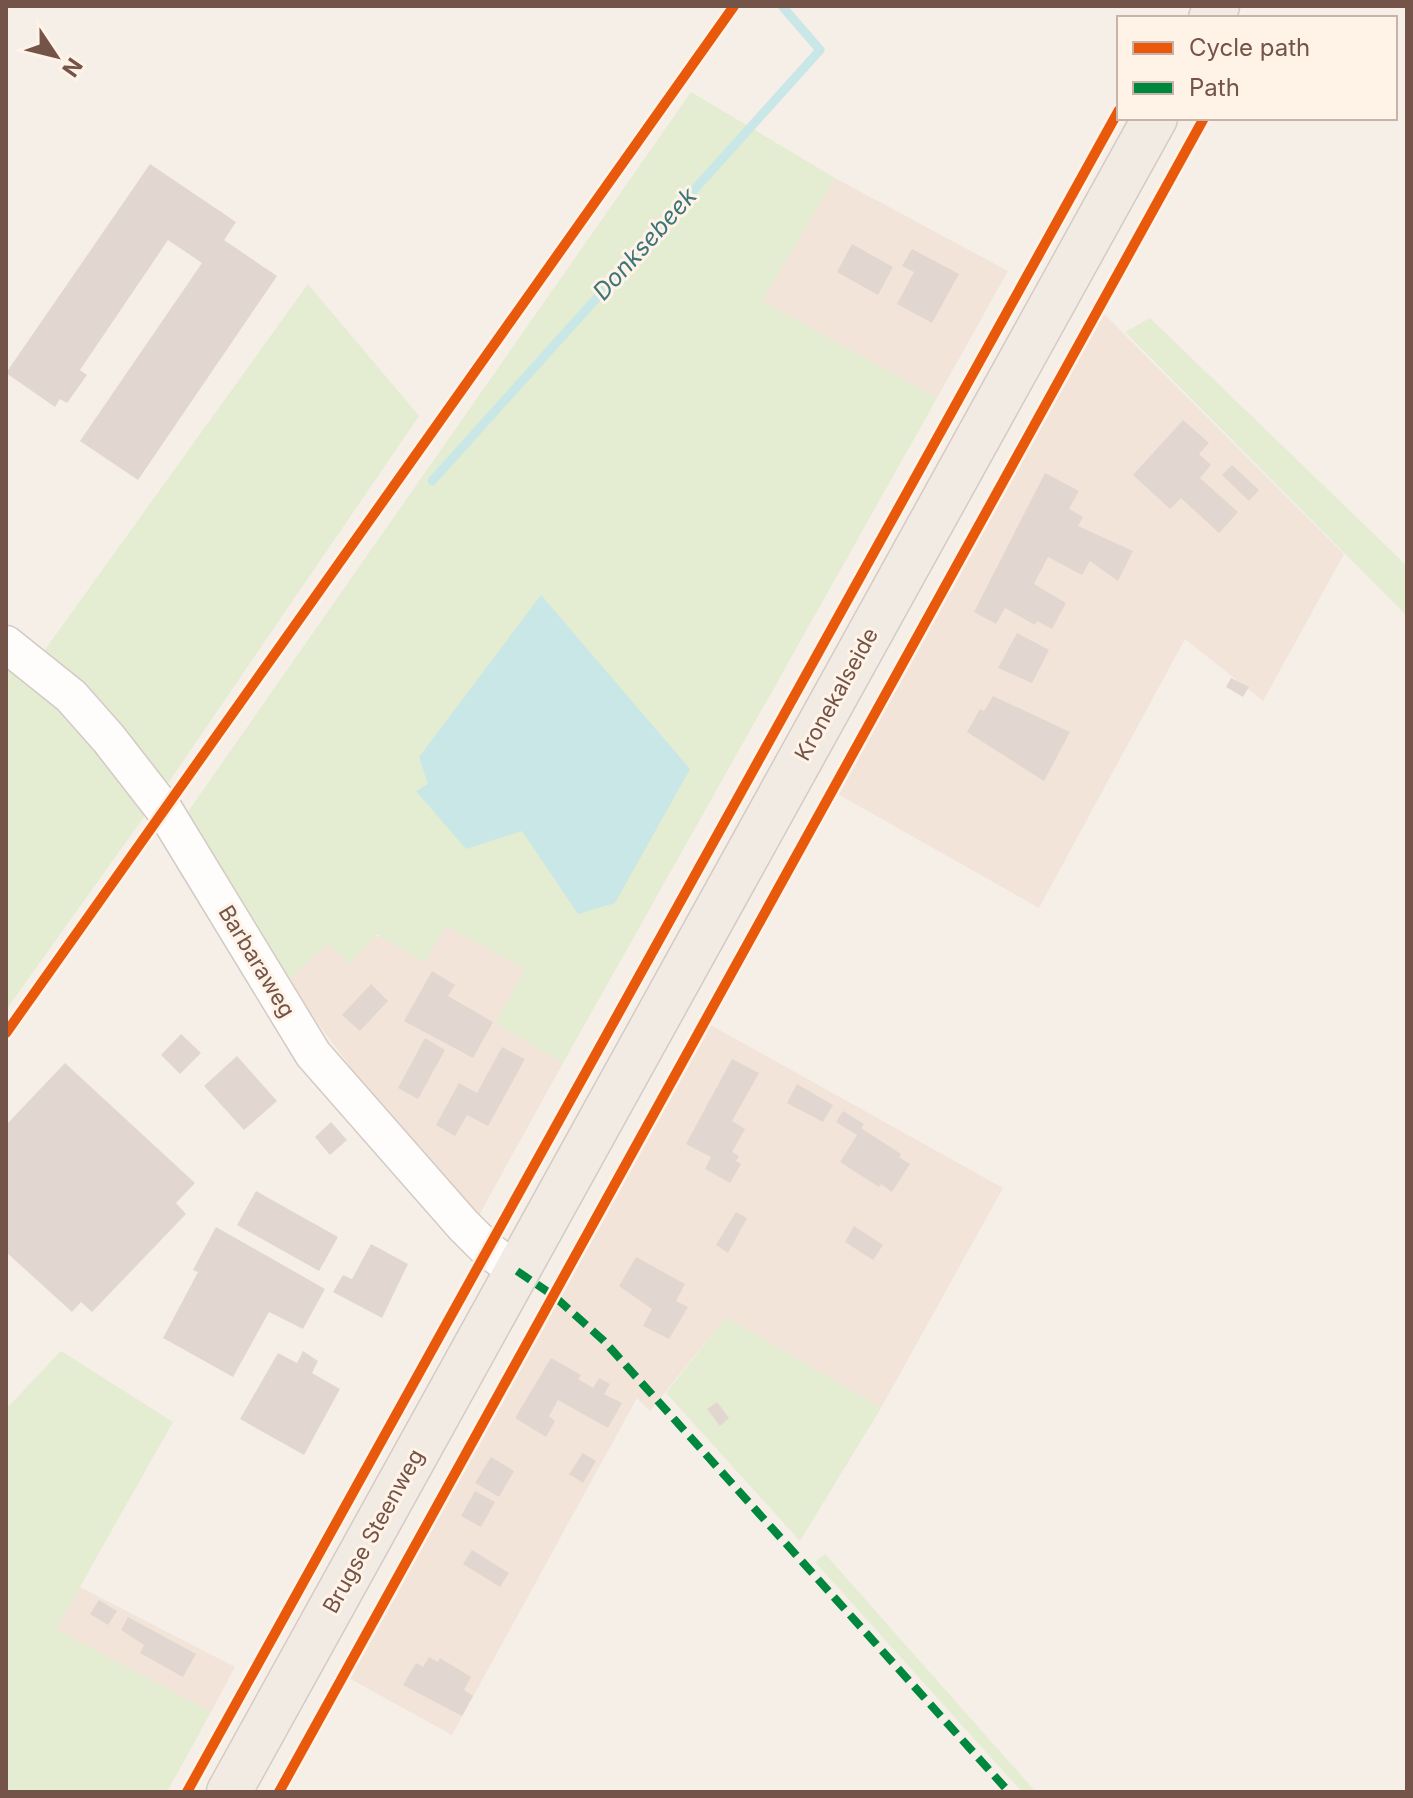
<svg xmlns="http://www.w3.org/2000/svg" width="1413" height="1798" viewBox="0 0 1413 1798" font-family="Inter,sans-serif">
	<style>
		.residential { fill: #f2e4d8 }
		.green { fill: #e4ecd2 }
		.water { fill: #c9e7e6 }
		.lines { fill: none; stroke-linecap: round; stroke-linejoin: round }
		.stream { stroke: #c9e7e6; stroke-width: 9 }
		.building { fill: #e2d6d0 }
		.minor-casing { stroke: #d4cac5; stroke-width: 39 }
		.primary-casing { stroke: #d5cac5; stroke-width: 47 }
		.minor { stroke: #fefdfc; stroke-width: 36 }
		.primary { stroke: #f1ebe4; stroke-width: 44 }
		.quiet { stroke: #00873e; stroke-width: 8; stroke-dasharray: 16 8; stroke-linecap: butt }
		.cycleway-casing { stroke: #fff3e8; stroke-width: 15 }
		.cycleway { stroke: #e8590c; stroke-width: 10 }
		.labels { text-anchor: middle; stroke-width: 6; stroke-linejoin: round; paint-order: stroke }
		.street-label { font-size: 22px; fill: #745348; stroke: #fff3e8 }
		.water-label { font-size: 24px; font-style: italic; fill: #3c7679; stroke: #fff3e8 }
	</style>
	<rect width="100%" height="100%" fill="#f6efe8"/>
	<path class="residential" d="M835,178L1008,271L937,398L762,301Z
		M1103,313L1344,554L1263,701L1185,639L1039,908L834,792Z
		M446,926L525,969L496,1023L563,1063L478,1217L414,1152L287,982L327,944Z
		M705,1022L1003,1188L881,1408L726,1317L650,1411L637,1398L452,1735L347,1677Z
		M80,1587L235,1667L211,1712L56,1629Z"/>
	<path class="green" d="M691,92L835,178L762,301L937,398L563,1063L496,1023L525,969L446,926L424,963L377,934L350,964L327,944L287,982L185,816Z
		M308,284L419,416L164,789L39,658Z
		M1150,318L1407,566V616L1125,332Z
		M6,662L75,723L146,814L6,1010Z
		M726,1317L881,1408L800,1541L666,1393Z
		M61,1351L173,1422L56,1629L211,1712L167,1792H6V1409Z
		M825,1554L1036,1792H1022L815,1562Z"/>
	<path class="water" d="M541,595L690,769L615,903L578,914L522,831L466,849L416,791L428,784L419,757Z"/>
	<g class="lines">
		<path class="stream" d="M432,481L820,50L782,6"/>
	</g>
	<path class="building" d="M150,164L236,222L224,240L277,276L138,480L80,441L202,263L168,240L80,370L87,375L67,403L60,399L55,407L6,373Z
		M852,244L893,267L878,295L837,272Z
		M912,249L959,274L932,323L897,304L914,272L902,266Z
		M1183,420L1209,443L1199,454L1211,465L1200,478L1238,512L1219,533L1181,498L1170,509L1133,475Z
		M1232,465L1259,490L1249,501L1222,475Z
		M1045,473L1079,491L1069,509L1083,517L1078,526L1133,551L1118,581L1090,561L1082,575L1048,557L1034,584L1066,603L1052,629L1037,621L1035,625L1005,608L996,624L974,612Z
		M1017,633L1049,650L1032,683L998,668Z
		M1231,678L1249,687L1243,697L1226,687Z
		M993,696L1070,732L1044,781L967,732L980,709L984,711Z
		M432,971L455,985L448,996L493,1022L473,1058L404,1021Z
		M371,984L388,1001L360,1031L342,1015Z
		M181,1034L201,1053L180,1074L161,1055Z
		M425,1038L445,1050L418,1099L398,1088Z
		M502,1047L525,1059L488,1126L467,1115L455,1136L436,1125L459,1083L477,1093Z
		M237,1056L277,1101L244,1130L204,1086Z
		M732,1059L759,1073L732,1121L745,1129L732,1152L739,1156L736,1161L741,1164L730,1183L705,1169L711,1157L686,1144Z
		M65,1063L195,1183L176,1203L186,1214L92,1312L81,1302L72,1312L6,1252V1125Z
		M797,1084L833,1105L823,1122L787,1103Z
		M843,1111L864,1124L861,1128L901,1154L899,1157L910,1164L892,1192L881,1184L879,1187L840,1162L857,1135L836,1122Z
		M331,1122L347,1140L330,1155L315,1137Z
		M256,1191L338,1237L319,1271L237,1225Z
		M736,1212L747,1218L728,1253L716,1245Z
		M854,1226L883,1245L873,1260L845,1242Z
		M216,1227L325,1289L303,1329L269,1312L233,1377L163,1338L198,1272L193,1270Z
		M371,1244L408,1264L382,1318L333,1292L343,1275L352,1279Z
		M636,1257L685,1284L676,1301L688,1307L669,1339L643,1326L652,1309L619,1286Z
		M303,1351L318,1361L312,1373L340,1389L304,1455L240,1419L278,1353L297,1363Z
		M551,1358L581,1375L578,1379L593,1388L599,1378L610,1384L604,1394L622,1403L608,1428L558,1400L549,1416L555,1421L546,1437L515,1418Z
		M717,1402L729,1418L720,1426L707,1409Z
		M583,1453L596,1461L583,1483L569,1474Z
		M491,1457L514,1471L499,1497L475,1483Z
		M475,1491L495,1502L481,1527L461,1516Z
		M472,1550L509,1573L500,1587L463,1564Z
		M99,1600L117,1611L108,1625L90,1614Z
		M128,1617L196,1654L183,1677L140,1653L144,1645L121,1630Z
		M429,1657L438,1662L440,1658L471,1677L464,1690L473,1696L462,1716L403,1685L416,1663L423,1667Z"/>
	<g class="lines">
		<g class="minor-casing">
			<path id="minor" d="M6,644L71,696L109,739L165,811L313,1054L463,1225L488,1250L517,1271"/>
		</g>
		<g class="primary-casing">
			<path id="primary" d="M1211,18L1217,6
				M229,1792L1155,118"/>
		</g>
		<use href="#minor" class="minor"/>
		<use href="#primary" class="primary"/>
		<path class="quiet" d="M517,1271L554,1296L604,1341L1009,1792"/>
		<g class="cycleway-casing">
			<path id="cycleway" d="M6,1033L734,6
				M187,1792L1119,110
				M279,1792L1204,118"/>
		</g>
		<use href="#cycleway" class="cycleway"/>
	</g>
	<g class="labels">
		<g class="street-label">
			<text transform="translate(836 694) rotate(-61)" y="8">Kronekalseide</text>
			<text transform="translate(257 961) rotate(59)" y="8">Barbaraweg</text>
			<text transform="translate(373 1531) rotate(-61)" y="8">Brugse Steenweg</text>
		</g>
		<g class="water-label">
			<text transform="translate(645 244) rotate(-48)" y="8">Donksebeek</text>
		</g>
	</g>
	<rect width="1413" height="1798" fill="none" stroke="#745348" stroke-width="16"/>
	<rect x="1117" y="16" width="280" height="104" fill="#fff3e8" stroke="#c7b3a8" stroke-width="2"/>
	<rect x="1133" y="42" width="40" height="12" fill="#e8590c" stroke="#c7b3a8" stroke-width="2"/>
	<text x="1189" y="56" font-size="24" fill="#745348">Cycle path</text>
	<rect x="1133" y="82" width="40" height="12" fill="#00873e" stroke="#c7b3a8" stroke-width="2"/>
	<text x="1189" y="96" font-size="24" fill="#745348">Path</text>
	<g transform="translate(56 56) rotate(125)" stroke="#fff3e8" stroke-width="6" paint-order="stroke">
	<path d="M0-6L14 30L0 20L-14 30Z" fill="#745348"/>
	<text y="-12" font-size="22" font-weight="bold" text-anchor="middle" fill="#745348">N</text>
	</g>
</svg>
